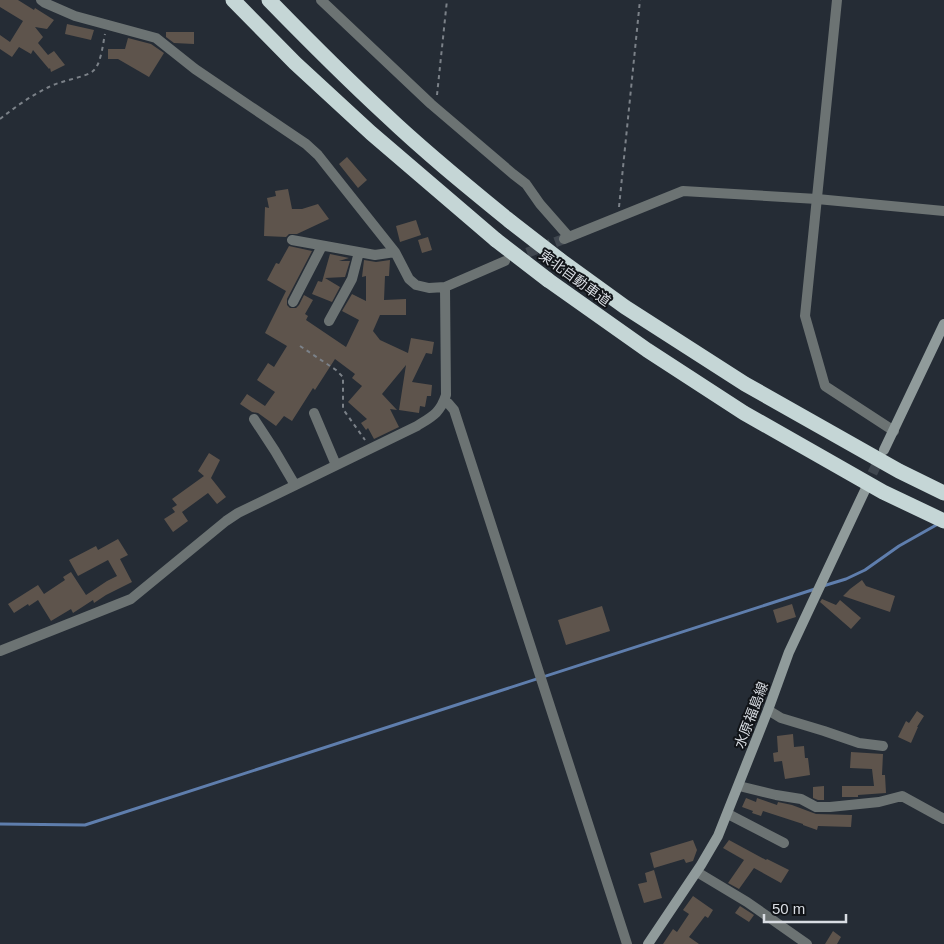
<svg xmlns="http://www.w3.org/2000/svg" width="944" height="944" viewBox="0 0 944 944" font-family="Helvetica,'Noto Sans JP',sans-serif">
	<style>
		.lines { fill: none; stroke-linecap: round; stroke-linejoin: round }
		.stream { stroke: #5f7ead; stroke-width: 3 }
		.building { fill: #5e544c }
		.minor-tunnel { stroke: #40474f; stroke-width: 10; stroke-dasharray: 10 5; stroke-linecap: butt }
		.secondary-tunnel { stroke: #40474f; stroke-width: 10; stroke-dasharray: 10 5; stroke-linecap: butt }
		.path { stroke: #7b8188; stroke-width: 2; stroke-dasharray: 4 4; stroke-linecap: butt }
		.minor { stroke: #6c7373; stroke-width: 10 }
		.secondary { stroke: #909b9b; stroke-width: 10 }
		.motorway { stroke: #c5d6d6; stroke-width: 15 }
		.motorway-bridge { stroke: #c5d6d6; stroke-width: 15 }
		.labels { text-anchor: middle; stroke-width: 4; stroke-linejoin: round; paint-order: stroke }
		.street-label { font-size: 14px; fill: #d9dde3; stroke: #111418 }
	</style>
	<rect width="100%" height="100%" fill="#252c35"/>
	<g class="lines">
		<path class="stream" d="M823,586L846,579L865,570L899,546L938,524
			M0,824L85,825L815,589"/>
	</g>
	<path class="building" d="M0,0H18L34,10L35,8L54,20L47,29L35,27L43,37L38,43L48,55L54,51L65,65L51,72L50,68L49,69L33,50L31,54L19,47L12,57L0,49V35L10,42L23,21L0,7Z
		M67,24L94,30L91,40L65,34Z
		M166,32H194V44L174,43L166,37Z
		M128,38L151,44L164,53L149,77L118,59H108V49H125Z
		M347,157L367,180L358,188L339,164Z
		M288,189L292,209H302L318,204L329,219L297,234H289L286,237L264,236L265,207L269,208L267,198L276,196L275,191Z
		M416,220L421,235L400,242L396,226Z
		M428,237L432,250L422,253L418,240Z
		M289,246L312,251L287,299V305L290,308H296L299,305L304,295L313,300L305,314L308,316L306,320L346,347L359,320L342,311L352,294L366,301V276L362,277L364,260L376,262L390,260L389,276H385L384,300L406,299V315H380L373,331L380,340L408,353L411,338L434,342L432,354L426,353L412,382L432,385L431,396H427L425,407L420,406L419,413L399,410L406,365L382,394L397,410L390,409L399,427L374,439L368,428L366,430L361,423L367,419L348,402L362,386L352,378L355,374L335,359L315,390L313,388L292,421L284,416L276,426L258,413L252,412L240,404L247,394L265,406L275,392L257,380L268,363L274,367L287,346L265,333L286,291L267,280L276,263L279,264Z
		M330,254L349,258L339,261H350L345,277L325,278L340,287L332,302L312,294L318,281L322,282Z
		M209,453L220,460L211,478L226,497L217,504L208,493L182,512L188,521L173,532L164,519L175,512L172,508L177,505L172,499L204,476L198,471Z
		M118,539L128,555L120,559L132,582L106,595L94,603L93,600L73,613L71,609L51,621L38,600L29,606L28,604L14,613L8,604L38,585L44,594L65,580L63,577L71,572L86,595L107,581L117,576L108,560L78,576L69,560L96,546L98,550Z
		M862,580L866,586L895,596L890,612L843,596L850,589Z
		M822,599L836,605L840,600L861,618L851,629L820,602Z
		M792,604L796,617L777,623L773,610Z
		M602,606L610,631L566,645L558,620Z
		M917,711L924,716L917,727H918L911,743L898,737L906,721L909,723Z
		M793,734L794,747L804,746L805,758H808L810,775L785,779L782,761L774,762L773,753L778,752L777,736Z
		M851,752L883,754L882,775H885L886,793L858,795V797H842V786H874L872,769L850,768Z
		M824,786V800H818L813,798V787Z
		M746,798L756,802L757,798L777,805L778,802L792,805L816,814L852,815L851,827L818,826L817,830L803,825V824L763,811L761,816L752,813L753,811L742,807Z
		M693,840L697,850L693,861L686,863L684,859L654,868L650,853Z
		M729,840L766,860L767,859L789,870L781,883L754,868L739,889L728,883L744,860L723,848Z
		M654,870L662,898L644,903L638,884L647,882L645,873Z
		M693,896L713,910L708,918L705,916L689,937L699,944H663L673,929L677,932L689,914L683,910Z
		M740,906L754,915L749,922L735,913Z
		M833,931L841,937L837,944H825Z"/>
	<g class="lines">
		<path class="minor-tunnel" d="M513,258L564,239"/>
		<path class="secondary-tunnel" d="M866,487L881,455"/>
		<path class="path" d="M437,95L447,0
			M0,119C15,107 32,95 49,87C59,81 87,77 93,71C101,65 103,43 105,34
			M619,207L640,0
			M300,346L336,370L343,377V409L365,440"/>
		<path class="minor" d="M41,0L45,3L75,16L156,38L195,69L306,144L318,155L395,252L409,279L416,285L429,288L445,287
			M321,0L431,104L513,174L526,184L540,204L569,237
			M837,0L805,316L825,386L894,431
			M564,239L683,191L817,199L944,211
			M292,240L375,255L395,252
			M293,302L322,246
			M329,321L352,279L359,252
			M444,402L448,403L454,410L627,944
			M314,413L336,465
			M254,419L275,451L295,485
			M0,651L131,599L226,521L238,513L417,426C433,416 440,413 446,395L445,287L505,261
			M768,710L781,718L824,731L859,743L883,746
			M739,786L776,795L801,799L816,807H830L879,802L902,796L944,819
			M728,814L784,843
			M697,872L747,902L807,944"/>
		<path class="secondary" d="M884,450L944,324
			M648,944L701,865L718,836L768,710L789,652L866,488"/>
		<path class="motorway" d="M233,0L295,63L371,133L496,240
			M269,0C307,39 346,78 386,115C426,153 468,187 511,222
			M560,260L625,307L745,384L899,471L944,493
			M548,280L647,350L744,413L883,492L944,521"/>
		<path class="motorway-bridge" d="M511,222L560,260
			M496,240L548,280"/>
	</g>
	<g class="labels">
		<g class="street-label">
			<text transform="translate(575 278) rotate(36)" y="5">東北自動車道</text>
			<text transform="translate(751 715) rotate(-69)" y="5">水原福島線</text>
		</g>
	</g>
	<path d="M764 914v8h82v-8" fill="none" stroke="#d9dde3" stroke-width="2.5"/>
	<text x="772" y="914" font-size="15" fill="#d9dde3" stroke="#111418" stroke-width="4" paint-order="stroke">50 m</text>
</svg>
